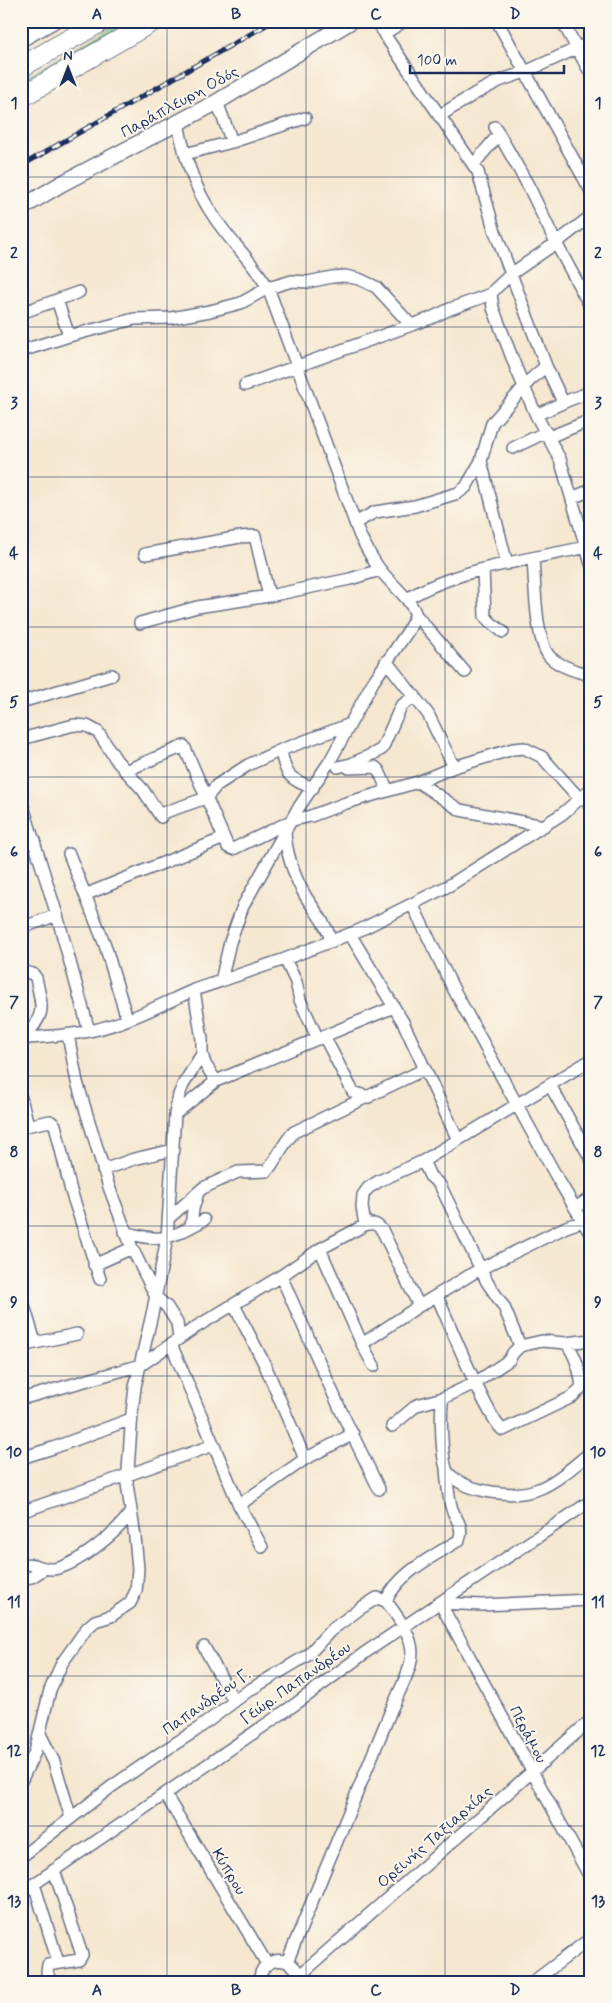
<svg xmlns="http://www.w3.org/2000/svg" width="612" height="2003" viewBox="0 0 612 2003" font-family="Mynerve,sans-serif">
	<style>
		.green { fill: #85d18f; stroke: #508076 }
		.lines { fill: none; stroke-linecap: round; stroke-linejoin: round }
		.street-casing { stroke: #676f86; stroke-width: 14 }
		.secondary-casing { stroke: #676f86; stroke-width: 18 }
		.highway-casing { stroke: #676f86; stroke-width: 22 }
		.street { stroke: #fff; stroke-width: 11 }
		.secondary { stroke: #fff; stroke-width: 15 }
		.highway { stroke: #fff; stroke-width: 20 }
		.rail-casing { stroke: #1b2f5e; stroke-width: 5 }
		.rail { stroke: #fbf7ec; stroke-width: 3; stroke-dasharray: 9; stroke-linecap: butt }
		.grid { fill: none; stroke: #1b2f5e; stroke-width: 1; stroke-opacity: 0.55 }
		.labels { text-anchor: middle; stroke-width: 4; stroke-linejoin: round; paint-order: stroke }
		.street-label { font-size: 16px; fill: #1b2f5e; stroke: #fbf7ec }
		.neatline { fill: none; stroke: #1b2f5e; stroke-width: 2 }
		.grid-label { font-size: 16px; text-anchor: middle; font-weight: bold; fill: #1b2f5e }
	</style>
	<rect width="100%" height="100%" fill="#fbf7ec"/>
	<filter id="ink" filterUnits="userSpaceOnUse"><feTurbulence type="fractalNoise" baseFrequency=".02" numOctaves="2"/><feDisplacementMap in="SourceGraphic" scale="10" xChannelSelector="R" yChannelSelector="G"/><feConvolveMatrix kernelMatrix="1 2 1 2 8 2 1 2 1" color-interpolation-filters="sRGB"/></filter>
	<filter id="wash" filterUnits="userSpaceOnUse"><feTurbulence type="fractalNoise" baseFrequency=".0096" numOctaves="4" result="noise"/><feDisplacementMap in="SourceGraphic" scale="20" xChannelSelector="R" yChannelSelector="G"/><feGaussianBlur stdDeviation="1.12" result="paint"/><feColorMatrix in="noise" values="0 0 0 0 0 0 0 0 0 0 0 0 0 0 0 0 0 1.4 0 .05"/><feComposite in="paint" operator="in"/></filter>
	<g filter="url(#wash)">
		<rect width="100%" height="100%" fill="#f5e7d0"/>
		<path class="green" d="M123,21H134L21,86V80Z"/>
	</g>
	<g filter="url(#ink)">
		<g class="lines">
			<g class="street-casing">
				<path id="street" d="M378,21L384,34L478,172L494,229L546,366L563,402
					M497,21L591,191
					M562,21L591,74
					M384,34L404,21
					M217,102L232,142
					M439,116L476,93L499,81L525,72L591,42
					M495,127L529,187L556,243L591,308
					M185,154L232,142L305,118
					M474,164L499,134
					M591,216L556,243L511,274L495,289L491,294L493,308L516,368L536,415L560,459L591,564
					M57,300L69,336
					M21,313L79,292
					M21,351L69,336L134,319L171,318L210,311L241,303L268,288L292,281L308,282L332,277L345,276L359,279L376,287L411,325
					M245,385L431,318L450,309L491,294
					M536,415L569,400L591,392
					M549,437L591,420
					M513,448L546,432
					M481,461L507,564
					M572,498L591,490
					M355,523L375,512L415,506L458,493L466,487L481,461L492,423L530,380L546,366
					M145,554L240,537L255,536L269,596
					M533,559C535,581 535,644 551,658C562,668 578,671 591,676
					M483,570L485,616L490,622L503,632
					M407,599C456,569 530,559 587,547
					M416,615L465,672
					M140,623L197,607L269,596L350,579L380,570
					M386,661L428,714L454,767
					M21,702L112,675
					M21,739L74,725L87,726L98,732L117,761L143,790L161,817
					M281,750C285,776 290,779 313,788
					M338,767L351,764L375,753L382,749L401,706L415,696
					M349,768L375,767L379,771L388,791
					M125,771L184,746L224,838L228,847L233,849L293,820L311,816L346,803L418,782L454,767L513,749L524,748L542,757L580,799
					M418,782L460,810L544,826
					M585,795L591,809
					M21,800L57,915L89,1031
					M160,814L206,798L217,785L248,765L281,750L348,725
					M285,830C285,851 295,879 306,897C316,912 326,924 332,942
					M21,845L35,840
					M69,854L105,945L127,1019
					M87,894L224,838
					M412,904L454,990L555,1174L591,1235
					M21,928L57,915
					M350,934L403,1022L458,1140
					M285,959L296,982L300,1000L318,1039
					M21,971L33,974L36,978C43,1011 46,1013 23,1039
					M221,981L285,959L360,930L450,885L562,814L591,789
					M68,1035L77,1082L109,1187L132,1248L156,1297L167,1307L177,1323L179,1338
					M324,1036L353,1092L369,1097
					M21,1039C44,1036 67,1036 90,1031C127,1023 160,1005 194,990
					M202,1054L205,1064L216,1081
					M550,1085L591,1159
					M21,1098L28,1125
					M175,1114L216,1081L394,1007
					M21,1127L50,1121L55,1125L71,1191L100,1279
					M423,1161L430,1176L440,1185L487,1282L504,1307L520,1346
					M103,1170L134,1159L173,1150
					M575,1208L591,1198
					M169,1218L203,1188L238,1172L267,1171C277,1159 283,1143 294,1132L425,1069
					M365,1225L362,1207L363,1195L368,1188L379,1181L423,1161L591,1060
					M191,1227L193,1209L197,1196
					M125,1232C163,1244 170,1238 204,1220
					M320,1249L362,1344L374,1366
					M94,1265L132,1248
					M281,1276L341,1411L379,1489
					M21,1296L35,1342
					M437,1296C447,1318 489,1422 503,1430L572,1397L582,1387C580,1371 576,1355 566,1343
					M234,1305L265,1365L305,1459
					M171,1344L239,1505L262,1547
					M362,1344L419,1306L480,1269L566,1227L583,1221
					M21,1346L77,1334
					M28,1397L141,1365L196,1327L281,1276L320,1249L365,1225C373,1223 376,1223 382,1230L419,1306
					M443,1398C440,1411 441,1465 449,1474C468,1493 517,1499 541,1488C559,1480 575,1465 591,1452
					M392,1426L417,1405L443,1398L475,1383L509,1360L513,1353L520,1346L542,1341L566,1343L591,1340
					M21,1458L53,1448L131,1419
					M239,1505L305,1459L353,1434
					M21,1512L214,1445
					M21,1566C32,1561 40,1569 51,1569C73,1569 121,1530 131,1511
					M21,1578L32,1577L44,1569
					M386,1601C399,1572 433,1557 459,1540C465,1526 454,1518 451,1506C448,1494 447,1481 446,1469
					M440,1603L591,1879
					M440,1603L482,1605L591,1600
					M204,1647L234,1701
					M40,1734L54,1762L71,1818
					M21,1781L35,1752L50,1690L62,1663L87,1628L95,1621L111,1616L130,1603L136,1591L138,1569L135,1537L127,1484L132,1413L135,1387L153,1310L167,1238L175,1114L179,1095L183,1085L202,1054V1039L194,990L221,981L230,942L243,906L297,810L330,761L373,682L408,631L416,615C410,598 393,586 382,572C373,562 367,548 360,536L268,288C256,267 240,251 225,232C198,198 186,166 178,123
					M165,1794L267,1964
					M21,1857L111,1787L159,1754L195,1731L248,1691L308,1655L330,1631L361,1608L377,1598L386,1601C423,1650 416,1655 392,1708L287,1962
					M34,1884L58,1962
					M21,1893L297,1703L366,1652L591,1501
					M299,1976L591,1720
					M51,1982L47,1972L48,1965L79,1960L82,1955L54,1870
					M260,1982C258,1955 297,1952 300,1981
					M533,1982L591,1938"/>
			</g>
			<g class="secondary-casing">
				<path id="secondary" d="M21,39L53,21
					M21,208L61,184L217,102L351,21"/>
			</g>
			<g class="highway-casing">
				<path id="highway" d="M21,67L102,21
					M21,97L153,21"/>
			</g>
			<use href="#street" class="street"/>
			<use href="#secondary" class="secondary"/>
			<use href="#highway" class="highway"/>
			<g class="rail-casing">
				<path id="rail" d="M21,166L273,21"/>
			</g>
			<use href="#rail" class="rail"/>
		</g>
	</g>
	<path class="grid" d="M167,21V1982M306,21V1982M445,21V1982M21,177H591M21,327H591M21,477H591M21,627H591M21,777H591M21,927H591M21,1076H591M21,1226H591M21,1376H591M21,1526H591M21,1676H591M21,1826H591"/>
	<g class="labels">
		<g class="street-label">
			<text transform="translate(179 101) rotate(-29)" y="6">Παράπλευρη Οδός</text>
			<text transform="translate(295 1682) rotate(-35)" y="6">Γεώρ. Παπανδρέου</text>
			<text transform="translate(206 1701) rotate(-35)" y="6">Παπανδρέου Γ.</text>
			<text transform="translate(529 1734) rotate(62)" y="6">Περάμου</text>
			<text transform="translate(434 1836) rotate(-41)" y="6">Ορεινής Ταξιαρχίας</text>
			<text transform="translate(230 1871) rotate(59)" y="6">Κύπρου</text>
		</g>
	</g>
	<rect width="612" height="2003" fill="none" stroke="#fbf7ec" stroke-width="55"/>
	<g transform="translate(68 68)" stroke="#fbf7ec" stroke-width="4" paint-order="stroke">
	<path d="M0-4L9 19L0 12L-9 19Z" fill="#1b2f5e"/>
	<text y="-8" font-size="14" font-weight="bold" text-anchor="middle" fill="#1b2f5e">N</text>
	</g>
	<path d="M410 65v8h154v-8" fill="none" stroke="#1b2f5e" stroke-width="2.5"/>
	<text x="417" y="65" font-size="15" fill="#1b2f5e" stroke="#fbf7ec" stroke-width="4" paint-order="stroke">100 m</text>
	<rect x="28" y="28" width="556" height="1948" class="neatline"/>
	<g class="grid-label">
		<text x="97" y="19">A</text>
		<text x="236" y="19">B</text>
		<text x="376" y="19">C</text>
		<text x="515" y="19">D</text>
		<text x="14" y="108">1</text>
		<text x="598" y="108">1</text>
		<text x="14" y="258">2</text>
		<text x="598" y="258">2</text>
		<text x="14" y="408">3</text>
		<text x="598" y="408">3</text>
		<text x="14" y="558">4</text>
		<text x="598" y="558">4</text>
		<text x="14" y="707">5</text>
		<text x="598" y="707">5</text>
		<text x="14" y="857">6</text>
		<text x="598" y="857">6</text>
		<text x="14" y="1007">7</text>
		<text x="598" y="1007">7</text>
		<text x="14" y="1157">8</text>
		<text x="598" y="1157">8</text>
		<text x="14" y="1307">9</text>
		<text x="598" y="1307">9</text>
		<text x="14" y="1457">10</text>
		<text x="598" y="1457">10</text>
		<text x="14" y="1607">11</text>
		<text x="598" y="1607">11</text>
		<text x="14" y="1756">12</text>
		<text x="598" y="1756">12</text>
		<text x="14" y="1906">13</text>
		<text x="598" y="1906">13</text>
		<text x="97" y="1995">A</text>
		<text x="236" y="1995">B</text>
		<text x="376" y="1995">C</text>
		<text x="515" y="1995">D</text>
	</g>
</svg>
